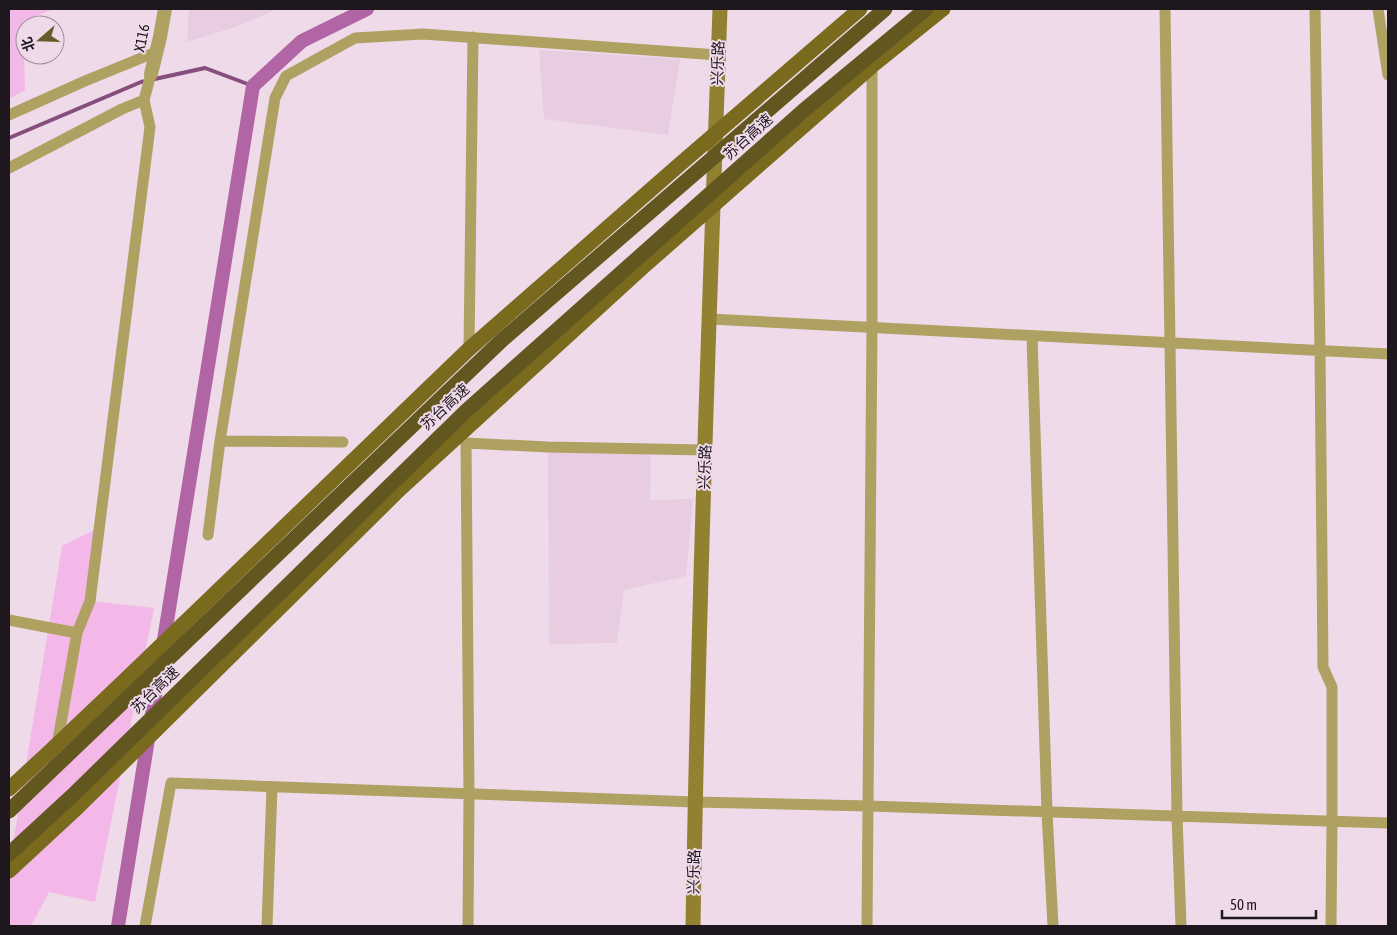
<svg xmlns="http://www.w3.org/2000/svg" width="1397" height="935" viewBox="0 0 1397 935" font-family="'Asap Condensed','Noto Sans SC',sans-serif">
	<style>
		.built { fill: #e8cce2 }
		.green { fill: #f3b7e8 }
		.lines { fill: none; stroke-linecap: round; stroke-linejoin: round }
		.stream { stroke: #854e7c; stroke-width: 4 }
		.canal { stroke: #b165a5; stroke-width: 14 }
		.minor { stroke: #aea162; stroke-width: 11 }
		.tertiary { stroke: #aea162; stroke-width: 14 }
		.secondary { stroke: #918130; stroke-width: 15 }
		.primary { stroke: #796a1d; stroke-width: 15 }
		.motorway { stroke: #635720; stroke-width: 15 }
		.labels { text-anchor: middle; stroke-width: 4; stroke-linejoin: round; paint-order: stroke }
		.street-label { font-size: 15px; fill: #1e171d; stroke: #efdaea }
	</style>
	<rect width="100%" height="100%" fill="#efdaea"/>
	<path class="built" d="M189,9H278L235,27L187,42Z
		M539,50L680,59L668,135L544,119Z
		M548,447L651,449L650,500L693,499L686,576L624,590L617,643L549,644Z"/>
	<path class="green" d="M9,9H54L23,21L25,90L9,99Z
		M100,527L91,601L154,608L95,902L49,892L31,926H9V868L62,546Z"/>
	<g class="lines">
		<path class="stream" d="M9,138L141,82L205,68L253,86"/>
		<path class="canal" d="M118,926L253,86L302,41L367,9"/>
		<path class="minor" d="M1165,9L1177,816L1181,926
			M1315,9L1320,351L1323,667L1332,687V821L1331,926
			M1378,9L1388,75
			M9,115L85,81L156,52
			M9,168L122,109L144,100
			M709,319L1388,354
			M1032,336L1047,812L1053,926
			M469,349L473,37
			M220,441L343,442
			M208,535L220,441L275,98L286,76L355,38L423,34L718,55
			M9,620L77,633
			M57,745L77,633L90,601L150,127L144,100L151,74
			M145,926L171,783L695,802L868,806L1388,823
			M267,926L272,787
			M468,926L469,795L466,443L548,447L705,450
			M867,926L872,328V66"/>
		<path class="tertiary" d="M151,74L160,37L165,9"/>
		<path class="secondary" d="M693,926C698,620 709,315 720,9"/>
		<path class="primary" d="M9,789L47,754L124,681L469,349L679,165L860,9
			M9,871L78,807L399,490L643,267L872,66L943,9"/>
		<path class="motorway" d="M9,811L502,340L885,9
			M9,854L73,795L466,411L803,111L926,9"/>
	</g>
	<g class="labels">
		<g class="street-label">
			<text transform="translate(142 38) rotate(-78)" y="5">X116</text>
			<text transform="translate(718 63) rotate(-88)" y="5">兴乐路</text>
			<text transform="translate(748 137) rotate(-42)" y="5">苏台高速</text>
			<text transform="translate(445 407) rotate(-43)" y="5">苏台高速</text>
			<text transform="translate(705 467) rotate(-88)" y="5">兴乐路</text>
			<text transform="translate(155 690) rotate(-44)" y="5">苏台高速</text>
			<text transform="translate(694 872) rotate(-89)" y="5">兴乐路</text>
		</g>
	</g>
	<rect width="1397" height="935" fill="none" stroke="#1e171d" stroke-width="20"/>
	<g transform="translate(40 40) rotate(250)"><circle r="24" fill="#efdaea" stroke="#9b8c98"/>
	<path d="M0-4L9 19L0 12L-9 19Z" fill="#675c29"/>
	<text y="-8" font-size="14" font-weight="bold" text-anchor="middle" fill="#1e171d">北</text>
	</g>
	<path d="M1222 910v8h94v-8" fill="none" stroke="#1e171d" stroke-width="2.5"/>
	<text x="1230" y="910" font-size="15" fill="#1e171d" stroke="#efdaea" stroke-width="4" paint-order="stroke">50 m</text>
</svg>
